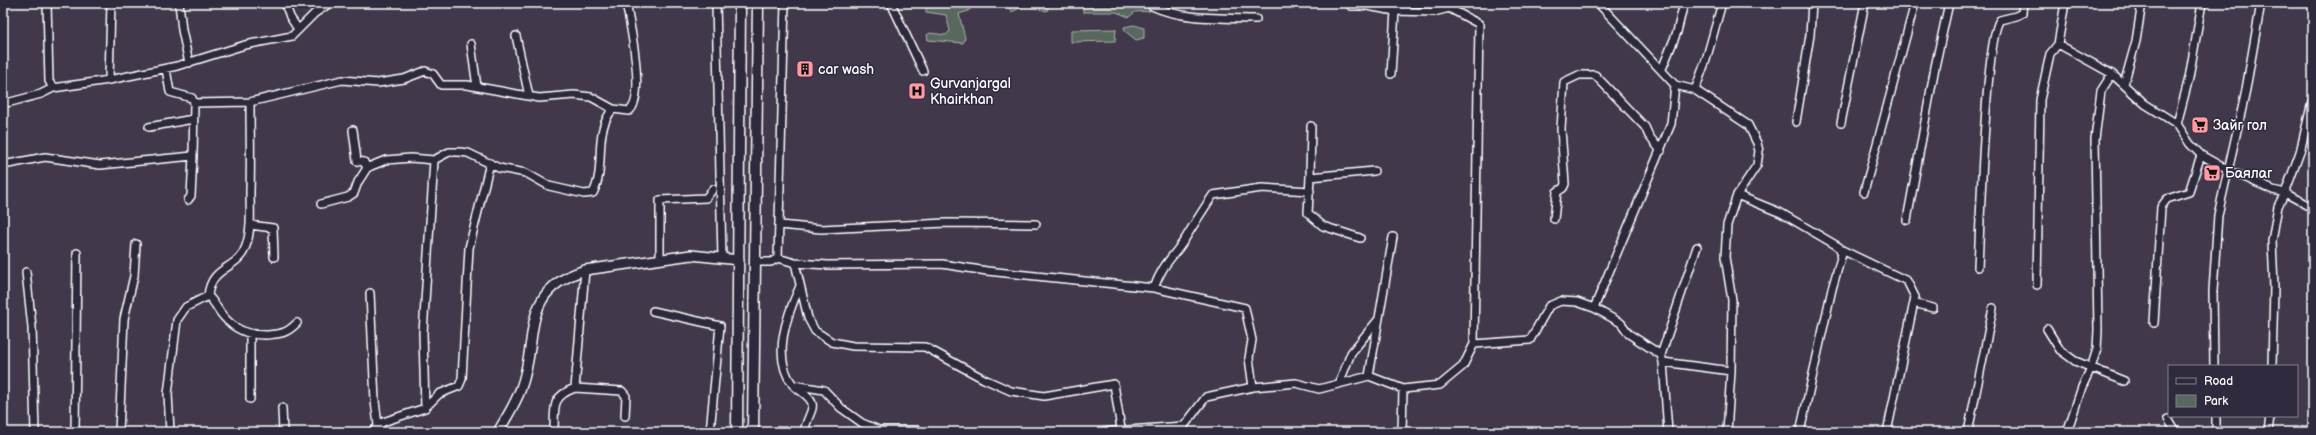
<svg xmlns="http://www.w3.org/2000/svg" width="2316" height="435" viewBox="0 0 2316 435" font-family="'Balsamiq Sans',sans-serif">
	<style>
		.green { fill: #58685f; stroke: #acb4af }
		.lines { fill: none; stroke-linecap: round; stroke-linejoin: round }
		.minor-casing { stroke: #fff; stroke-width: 10 }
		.tertiary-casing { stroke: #fff; stroke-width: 12 }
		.secondary-casing { stroke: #fff; stroke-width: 13 }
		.minor { stroke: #2f2a3d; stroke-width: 7 }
		.tertiary { stroke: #2f2a3d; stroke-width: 9 }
		.secondary { stroke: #2f2a3d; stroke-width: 10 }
		.labels { text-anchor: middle; stroke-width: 3; stroke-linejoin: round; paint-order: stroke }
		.poi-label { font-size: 14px; fill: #fff; stroke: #2f2a3d; text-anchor: start }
	</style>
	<rect width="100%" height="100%" fill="#42384b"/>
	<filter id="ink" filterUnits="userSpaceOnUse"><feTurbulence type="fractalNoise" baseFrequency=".025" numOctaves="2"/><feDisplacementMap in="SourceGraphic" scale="8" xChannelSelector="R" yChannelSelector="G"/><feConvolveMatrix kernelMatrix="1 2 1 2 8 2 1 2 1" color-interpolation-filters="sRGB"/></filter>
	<g filter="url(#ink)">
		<path class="green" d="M926,3H948L949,8L959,3H977L968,11L959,14L965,38L963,43L928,40L927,35L930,33L946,35L950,31L946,15L926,12Z
			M1008,3H1029L1012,12L1007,6Z
			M1038,3H1069V6L1049,5L1047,11L1039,9Z
			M1083,4H1090V7L1149,5L1150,11L1135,12L1129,17L1116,12H1083Z
			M1134,25L1144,28V38L1136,40L1125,31L1124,27Z
			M1116,29L1115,41L1071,42V30Z"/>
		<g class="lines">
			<g class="minor-casing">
				<path id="minor" d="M47,3L49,81L53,88L109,80L177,66L245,45L292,36L315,13L330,3
					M179,3L182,30L189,63
					M285,3L290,17L298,29
					M716,3L722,258
					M891,3L923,71
					M1152,3V6C1181,20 1224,18 1256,19
					M1445,3L1449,8L1479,24L1474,344
					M1598,3L1675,85L1695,90L1748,125L1757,143L1759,151L1757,165L1737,195L1727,225L1725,257L1732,300L1731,371L1727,432
					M1351,6H1367L1395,11
					M516,36L529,96
					M471,44L477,87
					M2058,44L2065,3
					M166,69L170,92L192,98L194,103
					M1662,69L1677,32L1684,3
					M1391,74L1395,11L1434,12L1449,8
					M109,80L111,3
					M2124,84L2136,41L2142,3
					M1695,90L1706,60L1722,3
					M3,104L41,94L53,88
					M1796,122L1810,35L1812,3
					M1841,123L1865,3
					M2177,124L2189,78L2202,3
					M149,127L193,119
					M353,130L357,161L364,162L367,168
					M3,165L45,157L100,165L193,156L194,103L250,102L342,80L378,83L404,79L425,71L433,74L441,85H467L539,98L574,95L591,97L613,109L629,111C646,99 630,23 626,3
					M1310,177L1311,126
					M1864,192L1915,3
					M1737,195L1781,213L1834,244L1839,247L1842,254L1832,289L1800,432
					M188,200L191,196L193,156
					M321,204L348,197L354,193L358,182L367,168L371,166L386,160L411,158L434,160L449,152H459L468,153L499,168L526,173L549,186L584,194L593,193C607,167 592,133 613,109
					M1554,219L1557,192L1563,188L1565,184L1561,129L1564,82L1579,75H1595L1645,127L1649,136L1661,151
					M1907,220L1935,67L1949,3
					M250,225L273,228L274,257
					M780,225L821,229L946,223L1036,224
					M1360,238L1323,226L1308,213L1310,177L1374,171
					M1840,249L1907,281L1915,297L1887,432
					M778,258L795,263L828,265L942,264L987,271L1154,288L1245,308L1252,340L1249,358L1253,387
					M660,260V200L706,198L713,189
					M756,262H771L778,258L785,3
					M795,263L808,318L815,331L832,342L853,346L925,347L984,379L1011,391L1044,396L1114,384L1121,429
					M1978,267C1980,230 1985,38 2000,20L2016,16L2022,13L2023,3
					M26,272L32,327L35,432
					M2037,285L2040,100L2050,54L2058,44L2112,74L2145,104L2177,124L2190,144L2201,155L2228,170L2273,190L2285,193L2313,208
					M800,286C787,315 771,357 793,385L824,390L841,408L862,423L879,430H918
					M1154,288C1163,263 1172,259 1185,239C1194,224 1203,210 1213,195L1262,188L1310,191
					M370,293L375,401L378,425
					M208,296C215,302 217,309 223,316C235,330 248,335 266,335C280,334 286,334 297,323
					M1914,303L1933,308
					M1594,308L1671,124L1675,85
					M653,311L720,326L710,432
					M2154,323L2161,207L2167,199L2189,192L2201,155
					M2047,329L2060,350L2075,361L2124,381
					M250,335V399
					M1661,355L1697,247
					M1663,362L1668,432
					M2214,366L2213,291L2218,215L2245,95L2261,3
					M2272,366L2274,287L2272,241L2278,206L2285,193L2300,152L2313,98
					M1369,376L1393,237
					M1339,384L1351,353L1378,320
					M795,387C824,406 809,407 804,432
					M575,388L622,391L626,396L625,416
					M282,408L283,432
					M425,408L423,333L434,160
					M2216,416V432
					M2168,419L2176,432
					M75,432L77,253
					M119,432L124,319L134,276L136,244
					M170,432L168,394L177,320L186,307L208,296C211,264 238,271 246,246C252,228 250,209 250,191C251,161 250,131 250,102
					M372,432L383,422L425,408L439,394L459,386L462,379L469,248L490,163
					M554,432C555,408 550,397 575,388L585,270
					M1101,432L1184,426
					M1184,432V426L1206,397L1253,387L1296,383L1319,389L1369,376L1403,389L1440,385L1463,366L1474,344L1530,340L1549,306L1561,301L1577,302L1594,308L1621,323L1629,334L1661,355L1663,362L1731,371
					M1402,432L1403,389
					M1968,432L1993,308
					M2067,432L2082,387L2091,368L2097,349L2098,330L2095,139L2101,91L2112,74
					M2268,432L2270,416"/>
			</g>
			<g class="tertiary-casing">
				<path id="tertiary" d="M498,432C506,418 516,403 521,388C540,337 518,291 585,270L691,255L739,260"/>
			</g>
			<g class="secondary-casing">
				<path id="secondary" d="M737,432L740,3
					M753,432L758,3"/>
			</g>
			<use href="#minor" class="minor"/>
			<use href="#tertiary" class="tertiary"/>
			<use href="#secondary" class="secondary"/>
		</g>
	</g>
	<defs>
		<g id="building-square" transform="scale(0.9)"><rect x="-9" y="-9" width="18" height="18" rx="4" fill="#ff9aa2" stroke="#2f2a3d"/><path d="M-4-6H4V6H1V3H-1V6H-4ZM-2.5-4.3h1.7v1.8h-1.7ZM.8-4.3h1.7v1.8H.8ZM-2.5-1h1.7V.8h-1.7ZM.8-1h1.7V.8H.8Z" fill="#111"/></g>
		<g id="hospital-square" transform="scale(0.9)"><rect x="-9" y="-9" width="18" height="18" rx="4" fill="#ff9aa2" stroke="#2f2a3d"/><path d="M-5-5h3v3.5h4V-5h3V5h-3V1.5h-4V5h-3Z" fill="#111"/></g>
		<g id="supermarket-square" transform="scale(0.9)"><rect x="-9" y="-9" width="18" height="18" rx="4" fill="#ff9aa2" stroke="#2f2a3d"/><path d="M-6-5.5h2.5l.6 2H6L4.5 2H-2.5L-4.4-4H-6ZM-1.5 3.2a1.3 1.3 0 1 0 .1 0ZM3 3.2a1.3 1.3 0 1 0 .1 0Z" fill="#111"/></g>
	</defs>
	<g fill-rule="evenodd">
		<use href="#building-square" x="805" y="69"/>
		<use href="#hospital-square" x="917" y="91"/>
		<use href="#supermarket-square" x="2200" y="125"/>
		<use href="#supermarket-square" x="2212" y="173"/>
	</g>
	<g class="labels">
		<g class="poi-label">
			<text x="818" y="74">car wash</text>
			<text x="930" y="88">Gurvanjargal<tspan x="930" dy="16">Khairkhan</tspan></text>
			<text x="2213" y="130">Зайг гол</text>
			<text x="2225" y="178">Баялаг</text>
		</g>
	</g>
	<rect width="2316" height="435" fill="none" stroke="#2f2a3d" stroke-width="16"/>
	<rect x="8" y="8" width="2300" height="419" fill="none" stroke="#fff" stroke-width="1.5" filter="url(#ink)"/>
	<rect x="2168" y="365" width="130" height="52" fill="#2f2a3d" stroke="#827f8b"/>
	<rect x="2176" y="378" width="20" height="6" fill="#2f2a3d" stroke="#827f8b"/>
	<text x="2204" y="385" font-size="12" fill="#ffffff">Road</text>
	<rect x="2176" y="395" width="20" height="12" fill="#58685f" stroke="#827f8b"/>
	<text x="2204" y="405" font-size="12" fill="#ffffff">Park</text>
</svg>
